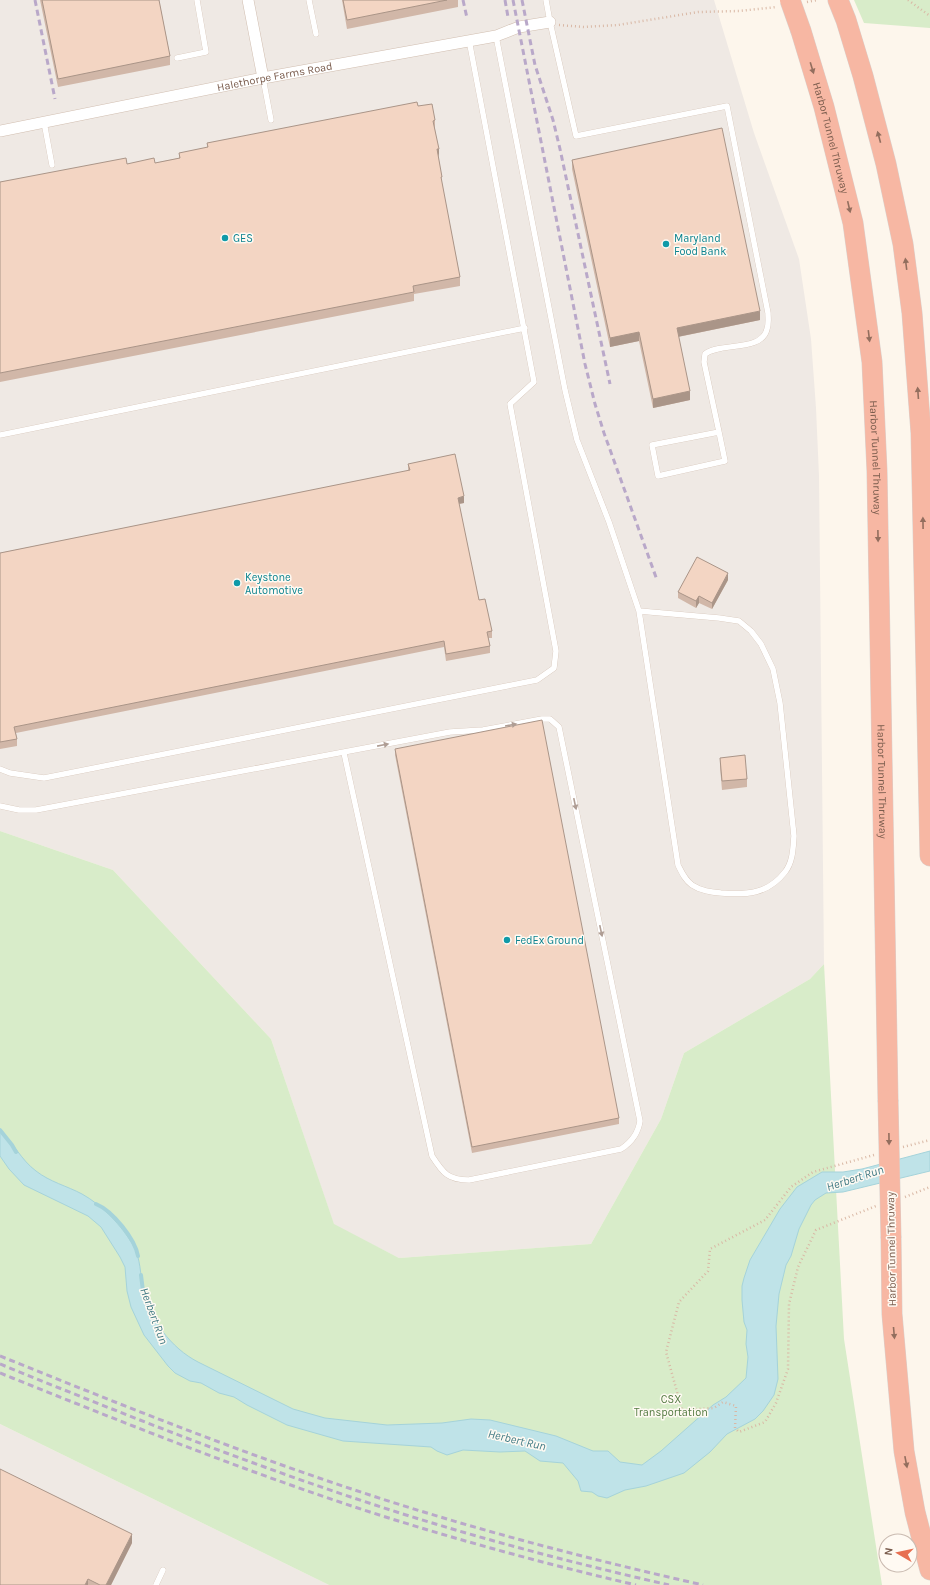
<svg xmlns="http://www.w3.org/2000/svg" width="930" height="1585" viewBox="0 0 930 1585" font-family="Karla,sans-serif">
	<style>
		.industrial { fill: #efe9e4 }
		.green { fill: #d8ecc9 }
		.water { fill: #bfe3e8; stroke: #a5d3da }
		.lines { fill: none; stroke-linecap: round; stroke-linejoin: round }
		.stream { stroke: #a5d3da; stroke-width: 4 }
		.service-casing { stroke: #d1beb0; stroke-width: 6 }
		.minor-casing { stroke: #d1beb0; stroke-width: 12 }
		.motorway-casing { stroke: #dad1cd; stroke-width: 21 }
		.path { stroke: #d9b8a5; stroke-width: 2.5; stroke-dasharray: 1 3; stroke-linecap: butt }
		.service { stroke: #fff; stroke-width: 5.5 }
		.minor { stroke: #fff; stroke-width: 11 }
		.motorway { stroke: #f7b7a3; stroke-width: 20 }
		.rail { stroke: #b9a8c9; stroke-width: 3; stroke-dasharray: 6 4; stroke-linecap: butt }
		.motorway-bridge-casing { stroke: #dad1cd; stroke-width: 21; stroke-linecap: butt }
		.motorway-bridge { stroke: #f7b7a3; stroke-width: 20 }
		.wall { fill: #d1b7a8 }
		.shaded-wall { fill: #aa9588 }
		.building { fill: #f3d5c3; stroke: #aa9588 }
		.oneway { fill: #936e5e }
		.oneway2 { fill: #af9d94 }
		.culture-dot { fill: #0f9aa8; stroke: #fffaf3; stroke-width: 1.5 }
		.labels { text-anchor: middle; stroke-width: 3; stroke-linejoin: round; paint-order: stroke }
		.street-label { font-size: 11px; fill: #7a5c4d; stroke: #fffaf3 }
		.culture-label { font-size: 11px; fill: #0d838f; stroke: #fffaf3; text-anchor: start }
		.park-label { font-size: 11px; fill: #537a41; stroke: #fffaf3 }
		.water-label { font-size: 12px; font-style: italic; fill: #437c86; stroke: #fffaf3 }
	</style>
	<rect width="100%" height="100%" fill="#fdf6ec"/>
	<path class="industrial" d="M0,0H714L754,133L799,259L811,339L816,408L819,476L824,964L810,979L684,1053L661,1119L591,1244L399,1258L334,1225L271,1039L113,870L0,831Z
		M0,1424L329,1585H0Z"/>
	<path class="green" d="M854,0H930V28L864,23Z
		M0,831L113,870L271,1039L334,1224L399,1258L591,1244L661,1119L684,1053L810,979L824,964L844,1339L882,1585H329L0,1424Z"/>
	<path class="water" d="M0,1131C14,1143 21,1160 36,1171C50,1182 67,1186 82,1194C102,1205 122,1226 133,1245C141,1259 140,1274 143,1289C150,1320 171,1348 198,1362L293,1409L325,1418L387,1425L442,1423L471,1419L490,1420L556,1436L593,1451H608L620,1462L642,1465L661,1451L713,1405L726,1397L746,1378L748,1357L746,1344L747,1330L744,1322L742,1300V1286L744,1278L750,1260L780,1209L797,1187L822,1172H843L862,1169L930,1151V1171L843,1192L826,1193L815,1200L811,1205L799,1229L791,1256L786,1265L779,1294L776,1326L778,1379L774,1395L763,1411L755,1419L727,1434L710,1452L684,1473L646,1486L625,1490L607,1498L598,1496L592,1492L581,1491L578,1481L563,1463L540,1461L525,1451L500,1452L463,1450L447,1455L437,1451L431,1447L343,1441L287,1425L247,1405L234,1397L219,1393L201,1383L190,1381L175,1373L168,1366L144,1335L131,1307L127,1291L125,1267L120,1257L101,1227L88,1216L24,1185L9,1169L0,1156Z"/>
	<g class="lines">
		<path class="stream" d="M0,1130L12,1145L16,1152
			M96,1204C113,1211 135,1239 138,1256
			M141,1275L143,1291L151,1315"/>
		<g class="service-casing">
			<path id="service" d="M309,0L316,34
				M546,0L550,22L576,136L727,106L768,313C768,318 769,324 767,329C762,352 721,342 705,354L704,362L719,432L652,445L658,476L725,461L719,432
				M496,36L565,390L577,440L609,522L639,611L678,865C682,873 685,880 692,885C701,891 711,892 721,893C747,895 768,894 785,872C793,862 793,848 794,836L780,703L773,669L761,644L751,631L739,621L719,618L639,611
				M177,58L206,52L197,0
				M263,78L271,120
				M44,122L52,165
				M0,435L525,328
				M0,769L10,773L44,778L537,680L554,668L556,651L510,404L534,382L469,40
				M0,806L19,810H36L450,732L483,730L542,719H550L559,727L640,1121C638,1134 632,1142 621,1149L469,1180C448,1180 443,1173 432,1156L344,753
				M156,1585L163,1570"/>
		</g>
		<g class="minor-casing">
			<g id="minor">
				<path d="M248,0L263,78"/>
				<path id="s1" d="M0,131L263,78L496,36L519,27L550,22"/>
			</g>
		</g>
		<g class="motorway-casing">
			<g id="motorway">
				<path d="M838,0L846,20L863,76L886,164L903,244L912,313L921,433L930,856"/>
				<path id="s2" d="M801,31L824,107L853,223L872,362L877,471L888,1100"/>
				<path d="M891,1238L892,1314L904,1451L915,1512L930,1570"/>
			</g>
		</g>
		<path class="path" d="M908,0L930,16
			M807,2L817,0
			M559,25L584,27L618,25L698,12L739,11L777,7
			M903,1147L930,1140
			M874,1155L813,1172L791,1187L765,1220L710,1249L708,1271L679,1302L666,1352L682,1410L714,1408L723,1402L736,1406L735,1428L739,1432L765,1422L776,1403L788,1369L789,1304L798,1267L816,1230L876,1206
			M905,1197L930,1187"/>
		<use href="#service" class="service"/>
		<use href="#minor" class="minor"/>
		<use href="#motorway" class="motorway"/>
		<path class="rail" d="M35,0L55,99
			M463,0L467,18
			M505,0L508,17
			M513,0L585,364L595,404L604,433L657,580
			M522,0L535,65L553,120L560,149L610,384
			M0,1356C124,1406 249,1456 376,1497C484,1532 593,1560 703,1585
			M0,1364C123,1414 246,1463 372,1504C469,1536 569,1562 669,1585
			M0,1373C122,1422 244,1471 370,1512C457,1540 546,1564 636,1585"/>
		<g class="motorway-bridge-casing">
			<path id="motorway-bridge" d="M790,0L801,31
				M888,1100L891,1238"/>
		</g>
		<use href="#motorway-bridge" class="motorway-bridge"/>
	</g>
	<path class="wall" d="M40,0H159L170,56V65L58,87Z
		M342,0H458V7L347,29Z
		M418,106L435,120V129L442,184L460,277V286L414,294V301L0,382V182L127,164L155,163L179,158V153L207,148V143Z
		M572,160L760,320L678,337L690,400L653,408L639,341L610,347L572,169Z
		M408,464L464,503L459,504L479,600L492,631V638H488L490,646V653L446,661L444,647L16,733L17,739V746L0,749V553L408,471Z
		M728,580L712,609L699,603L696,608L678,598V592Z
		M395,749L619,1118V1124L472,1153L395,755Z
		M720,758L747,779V787L722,790L720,767Z
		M132,1543L111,1585H0Z"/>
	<path class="shaded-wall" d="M437,149H439V158Z
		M760,311V320L677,337V328Z
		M639,332V341L610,347V338Z
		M690,391V400L653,408V399Z
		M464,496V503L458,504V498Z
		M728,573V580L712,609V603Z
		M699,596V603L696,608V601Z
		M132,1534V1543L111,1585H106Z
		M88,1579V1585H85Z"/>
	<path class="building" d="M42,0H159L170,56L58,79Z
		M343,0H447L347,20Z
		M417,102L418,106L432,104L435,120L433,121L439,149H437L442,177H441L460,277L413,286L414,292L0,373V182L126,158L127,164L154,158L155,163L180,158L179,153L208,147L207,143Z
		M722,128L760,311L677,328L690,391L653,399L639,332L610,338L572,160Z
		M455,454L464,496L458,498L479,600L485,599L492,631L487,632L490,646L446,654L444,641L14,727L17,739L0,742V553L410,470L408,464Z
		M697,557L728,573L712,603L699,596L696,601L678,592Z
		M542,720L619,1118L472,1147L395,749Z
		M745,755L747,779L722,781L720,758Z
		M0,1469L132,1534L106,1585H100L88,1579L85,1585H0Z"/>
	<defs><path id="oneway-solid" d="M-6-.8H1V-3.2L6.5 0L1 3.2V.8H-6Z"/></defs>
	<g class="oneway">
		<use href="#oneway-solid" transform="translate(812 68) rotate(73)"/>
		<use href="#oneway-solid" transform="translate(879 137) rotate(-105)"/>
		<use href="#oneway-solid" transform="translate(849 207) rotate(77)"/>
		<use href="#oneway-solid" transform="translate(906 264) rotate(-97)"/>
		<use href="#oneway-solid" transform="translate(869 336) rotate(83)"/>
		<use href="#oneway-solid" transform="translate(918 393) rotate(-94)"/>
		<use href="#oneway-solid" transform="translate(923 523) rotate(-91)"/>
		<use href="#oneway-solid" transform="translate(878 536) rotate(89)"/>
		<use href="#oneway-solid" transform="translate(889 1139) rotate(89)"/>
		<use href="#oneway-solid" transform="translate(894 1333) rotate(85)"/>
		<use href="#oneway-solid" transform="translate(906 1462) rotate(79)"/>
	</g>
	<g class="oneway2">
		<use href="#oneway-solid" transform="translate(511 725) rotate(-10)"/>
		<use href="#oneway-solid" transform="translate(383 745) rotate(-11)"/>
		<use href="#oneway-solid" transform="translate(575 804) rotate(78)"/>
		<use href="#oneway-solid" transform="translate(601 931) rotate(78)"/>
	</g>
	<g class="culture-dot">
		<circle cx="225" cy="238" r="4"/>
		<circle cx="666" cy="244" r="4"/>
		<circle cx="237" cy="583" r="4"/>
		<circle cx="507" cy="940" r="4"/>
	</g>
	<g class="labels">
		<g class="street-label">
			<text dy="4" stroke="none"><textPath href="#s1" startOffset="280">Halethorpe Farms Road</textPath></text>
			<text dy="4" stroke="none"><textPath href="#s2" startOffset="111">Harbor Tunnel Thruway</textPath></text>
			<text dy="4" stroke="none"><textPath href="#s2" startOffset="435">Harbor Tunnel Thruway</textPath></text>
			<text dy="4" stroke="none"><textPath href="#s2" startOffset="759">Harbor Tunnel Thruway</textPath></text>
			<text transform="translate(891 1249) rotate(-91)" y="4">Harbor Tunnel Thruway</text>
		</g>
		<g class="culture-label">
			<text x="233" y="242">GES</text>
			<text x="674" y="242">Maryland<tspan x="674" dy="13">Food Bank</tspan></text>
			<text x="245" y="581">Keystone<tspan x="245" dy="13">Automotive</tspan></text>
			<text x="515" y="944">FedEx Ground</text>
		</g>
		<g class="park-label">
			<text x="671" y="1403">CSX<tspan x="671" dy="13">Transportation</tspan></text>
		</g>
		<g class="water-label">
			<text transform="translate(855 1178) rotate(-18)" y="4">Herbert Run</text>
			<text transform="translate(154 1316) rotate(70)" y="4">Herbert Run</text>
			<text transform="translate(517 1440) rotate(13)" y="4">Herbert Run</text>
		</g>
	</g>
	<g transform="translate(898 1553) rotate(279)"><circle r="19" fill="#fffaf3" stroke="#cabbb1"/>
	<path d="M0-3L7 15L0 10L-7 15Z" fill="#e76f51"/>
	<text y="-6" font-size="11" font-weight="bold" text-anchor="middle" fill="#7a5c4d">N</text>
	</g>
</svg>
